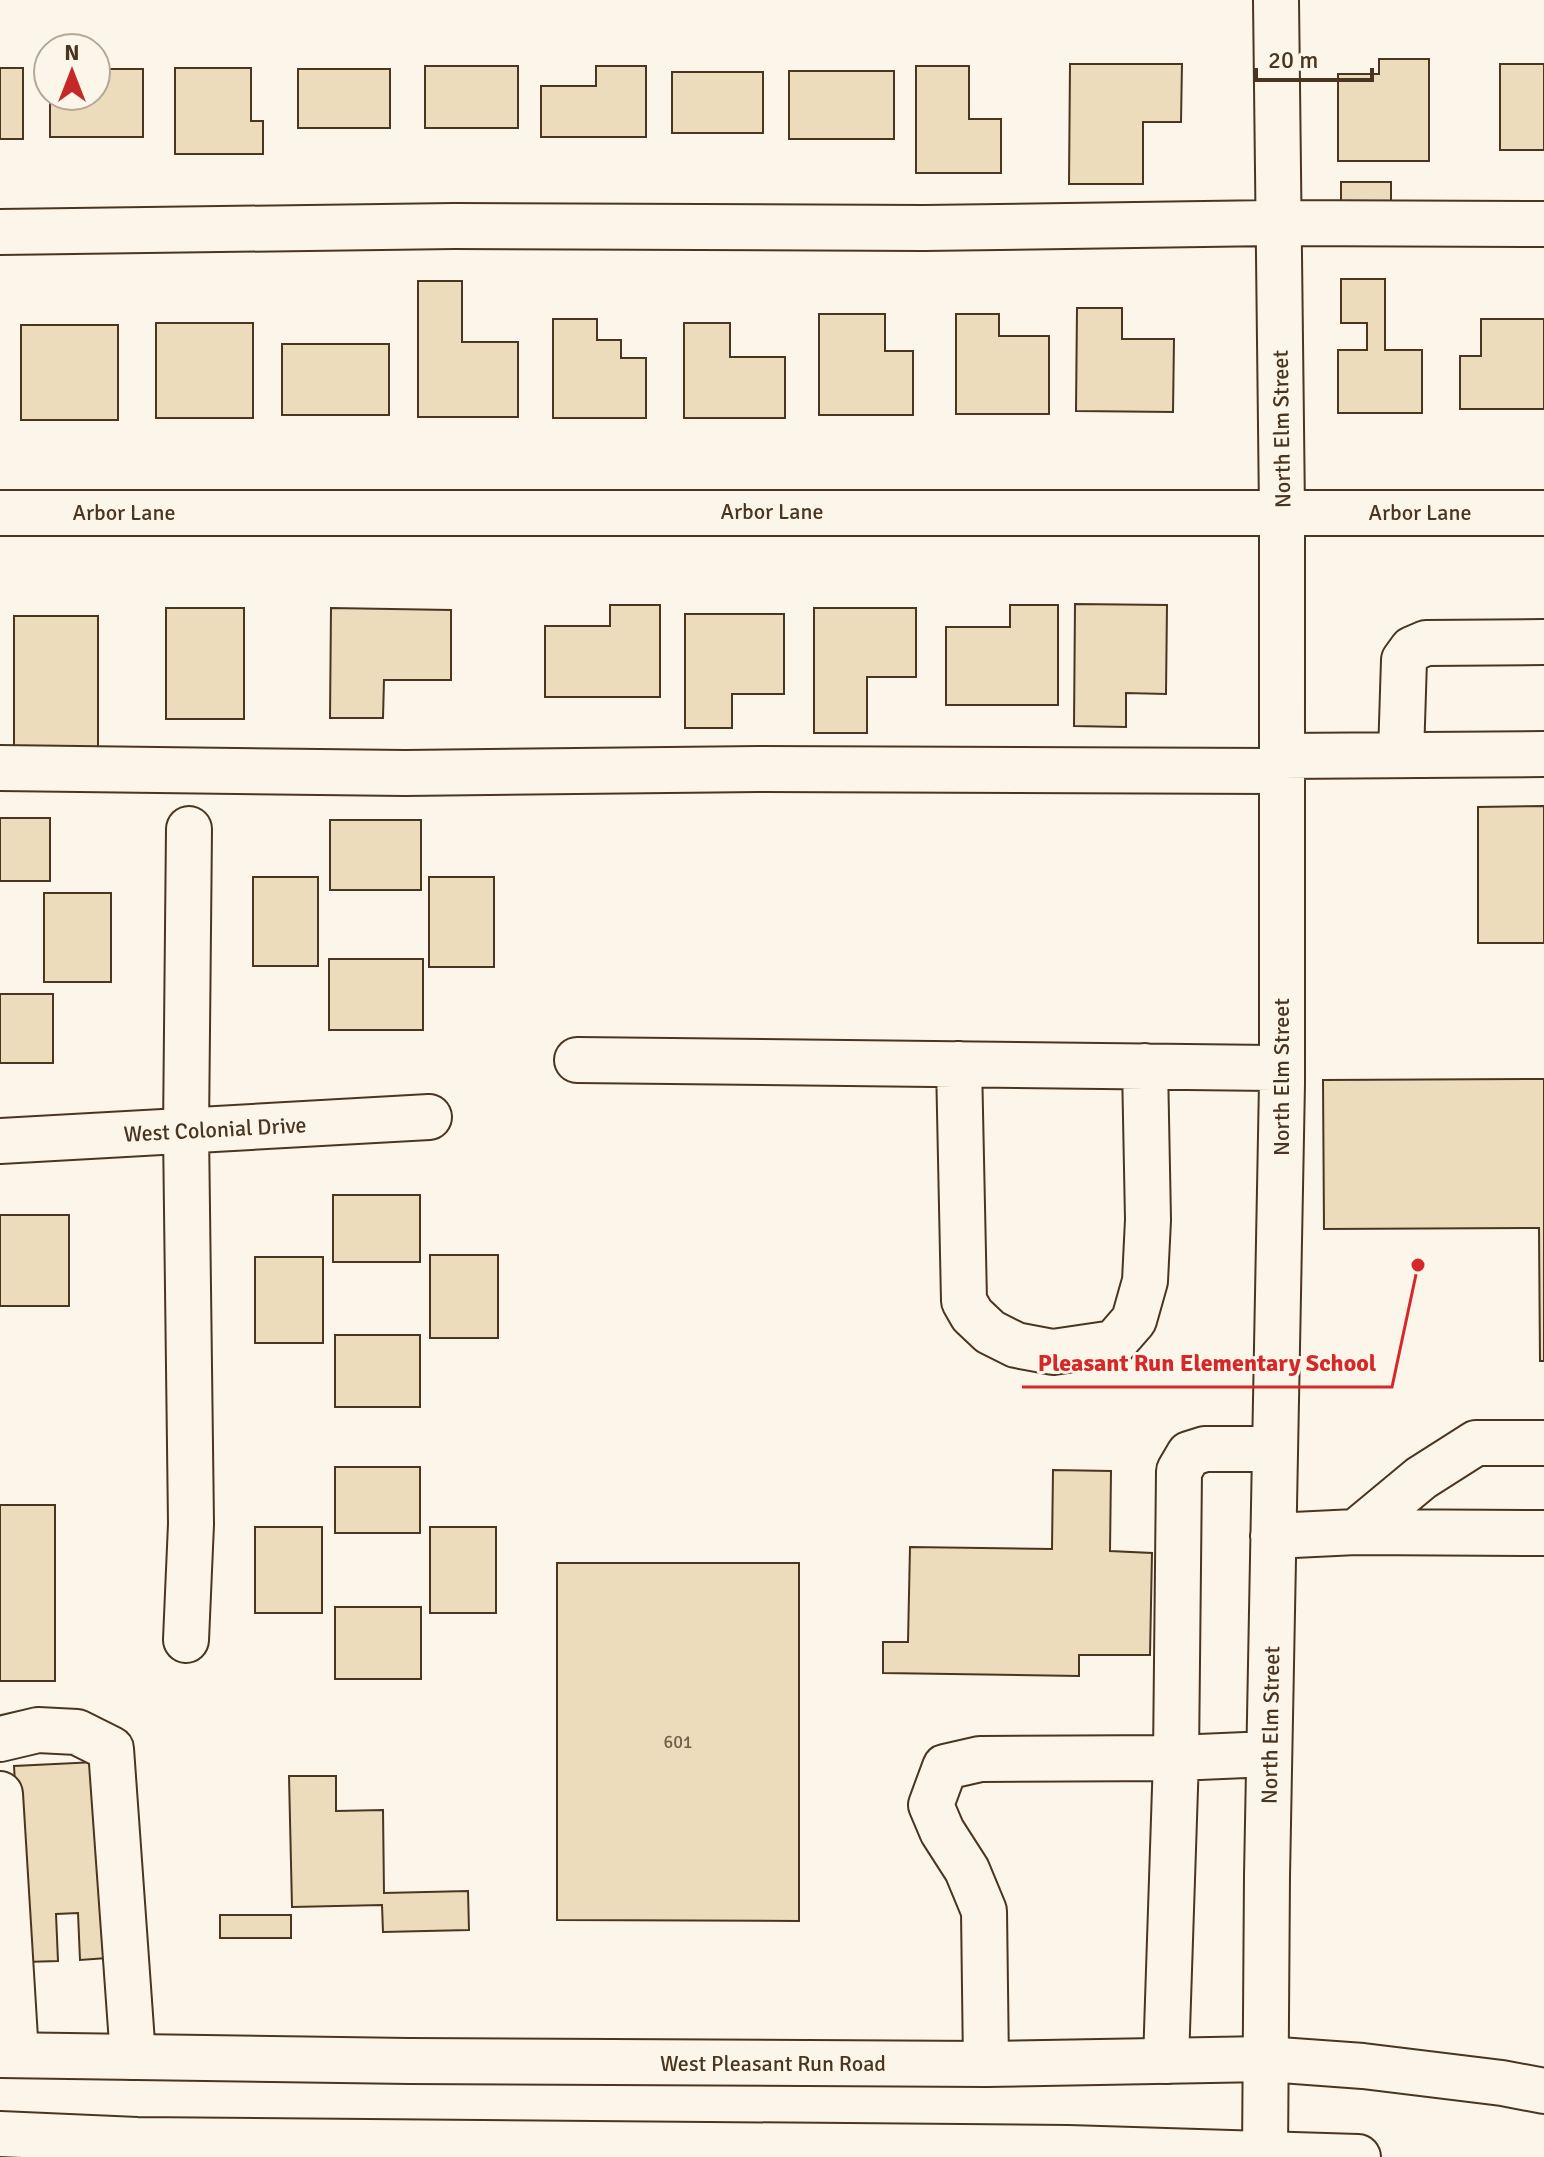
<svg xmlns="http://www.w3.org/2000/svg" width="1544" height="2157" viewBox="0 0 1544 2157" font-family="Signika,sans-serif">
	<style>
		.building { fill: #ecdcbc; stroke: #4a3520; stroke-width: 2 }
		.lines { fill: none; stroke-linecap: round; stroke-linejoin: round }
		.minor-casing { stroke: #4a3520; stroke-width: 48 }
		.major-casing { stroke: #4a3520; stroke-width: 48 }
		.minor { stroke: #fbf6e9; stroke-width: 44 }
		.major { stroke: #fbf6e9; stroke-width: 44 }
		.labels { text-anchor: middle; stroke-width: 6; stroke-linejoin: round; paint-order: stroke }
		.number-label { font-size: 18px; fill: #725f47 }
		.street-label { font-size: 22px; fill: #4a3520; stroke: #fbf6e9 }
		.leader { fill: none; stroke: #d62828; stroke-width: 3 }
		.callout-dot { fill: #d62828; stroke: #fbf6e9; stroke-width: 3 }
		.callout-label { font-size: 24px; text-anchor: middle; font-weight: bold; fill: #d62828; stroke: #fbf6e9; stroke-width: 6; stroke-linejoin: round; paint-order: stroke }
	</style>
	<rect width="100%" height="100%" fill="#fbf6e9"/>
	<path class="building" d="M1379,59H1429V161H1338V74H1379Z
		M1070,64H1182L1181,122H1143V184H1069Z
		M1500,64H1544V150H1500Z
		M425,66H518V128H425Z
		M596,66H646V137H541V86H596Z
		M916,66H969V119H1001V173H916Z
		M0,68H23V139H0Z
		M175,68H251V121H263V154H175Z
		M96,69H143V137H50V96H96Z
		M298,69H390V128H298Z
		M789,71H894V139H789Z
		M672,72H763V133H672Z
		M1341,182H1391V218H1341Z
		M1341,279H1385V350H1422V413H1338V350H1367V323H1341Z
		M418,281H462V342H518V417H418Z
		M1077,308H1122V339H1174L1173,412L1076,411Z
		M819,314H885V351H913V415H819Z
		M956,314H999V336H1049V414H956Z
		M553,319H597V340H621V358H646V418H553Z
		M1481,319H1544V409H1460V356H1481Z
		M156,323H253V418H156Z
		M684,323H730V357H785V418H684Z
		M21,325H118V420H21Z
		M282,344H389V415H282Z
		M1075,604L1167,605L1166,694L1126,693V727L1074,726Z
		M610,605H660V697H545V626H610Z
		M1010,605H1058V705H946V627H1010Z
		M166,608H244V719H166Z
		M331,608L451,610V680H384L383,718H330Z
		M814,608H916V677H867V733H814Z
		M685,614H784V694H732V728H685Z
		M14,616H98V747H14Z
		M1544,806V943H1478V807Z
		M0,818H50V881H0Z
		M330,820H421V890H330Z
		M253,877H318V966H253Z
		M429,877H494V967H429Z
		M44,893H111V982H44Z
		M329,959H423V1030H329Z
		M0,994H53V1063H0Z
		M1544,1079V1361H1540L1539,1228L1324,1229L1323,1080Z
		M333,1195H420V1262H333Z
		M0,1215H69V1306H0Z
		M430,1255H498V1338H430Z
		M255,1257H323V1343H255Z
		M335,1335H420V1407H335Z
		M335,1467H420V1533H335Z
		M1053,1470L1111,1471L1110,1551L1152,1553L1150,1655H1079V1676L883,1673V1642H908L910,1547L1052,1549Z
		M0,1505H55V1681H0Z
		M255,1527H322V1613H255Z
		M430,1527H496V1613H430Z
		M557,1563H799V1921L557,1920Z
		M335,1607H421V1679H335Z
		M96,1762L107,1958L80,1960L78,1913L56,1914L58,1961L25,1962L14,1766Z
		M289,1776H336V1811L383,1810L384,1893L468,1891L469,1930L383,1932L382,1905L292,1907Z
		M220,1915H291V1938H220Z"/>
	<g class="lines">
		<g class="minor-casing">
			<path id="minor" d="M0,232L454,226L924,228L1278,223L1544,224
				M0,513H1544
				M1401,755L1404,660L1412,649L1426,643L1544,642
				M1282,756L1544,754
				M0,768L405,773L759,769L1282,771
				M577,1060L1282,1068
				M959,1064L964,1301L972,1315L990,1332L1016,1345L1053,1352L1114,1343L1134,1320L1145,1281L1148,1220L1145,1066
				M0,1141L429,1117
				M1356,1532L1544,1533
				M1273,1536L1356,1532L1421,1478L1476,1443H1544
				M186,1640L191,1524L186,1131L189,829
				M0,1739L38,1730L77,1732L111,1749L133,2057
				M0,1794L16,2055
				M1166,2061L1176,1758L1269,1754
				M986,2064L984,1911L967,1870L942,1831L931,1805L945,1767L980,1759L1176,1758L1179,1471L1189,1454L1205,1449H1275
				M1265,2157L1267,1876L1282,1083V511L1276,0"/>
		</g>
		<g class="major-casing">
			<path id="major" d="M0,2055L409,2061L986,2064L1266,2059L1363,2066L1502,2083L1544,2091
				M0,2134L137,2140L1068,2148L1358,2157"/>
		</g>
		<use href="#minor" class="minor"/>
		<use href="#major" class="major"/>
	</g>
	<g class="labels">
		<g class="number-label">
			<text x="678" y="1748">601</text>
		</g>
		<g class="street-label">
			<text transform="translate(1281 429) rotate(-91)" y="8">North Elm Street</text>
			<text x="772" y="519">Arbor Lane</text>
			<text x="124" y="520">Arbor Lane</text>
			<text x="1420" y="520">Arbor Lane</text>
			<text transform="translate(1281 1077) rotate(-90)" y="8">North Elm Street</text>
			<text transform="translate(215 1129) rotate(-3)" y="8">West Colonial Drive</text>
			<text transform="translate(1270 1725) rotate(-89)" y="8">North Elm Street</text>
			<text x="773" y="2071">West Pleasant Run Road</text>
		</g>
	</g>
	<path class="leader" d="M1418 1265L1392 1387H1022"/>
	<circle class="callout-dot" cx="1418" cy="1265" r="8"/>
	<g class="callout-label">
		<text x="1207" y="1371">Pleasant Run Elementary School</text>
	</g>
	<g transform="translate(72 72)"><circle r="38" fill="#fbf6e9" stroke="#b4a999" stroke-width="2"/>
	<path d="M0-6L14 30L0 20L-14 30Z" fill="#c62828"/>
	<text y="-12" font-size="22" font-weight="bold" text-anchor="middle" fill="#4a3520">N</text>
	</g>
	<path d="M1256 68v12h116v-12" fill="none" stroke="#4a3520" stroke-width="4"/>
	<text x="1268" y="68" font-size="24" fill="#4a3520" stroke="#fbf6e9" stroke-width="6" paint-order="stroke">20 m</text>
</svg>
